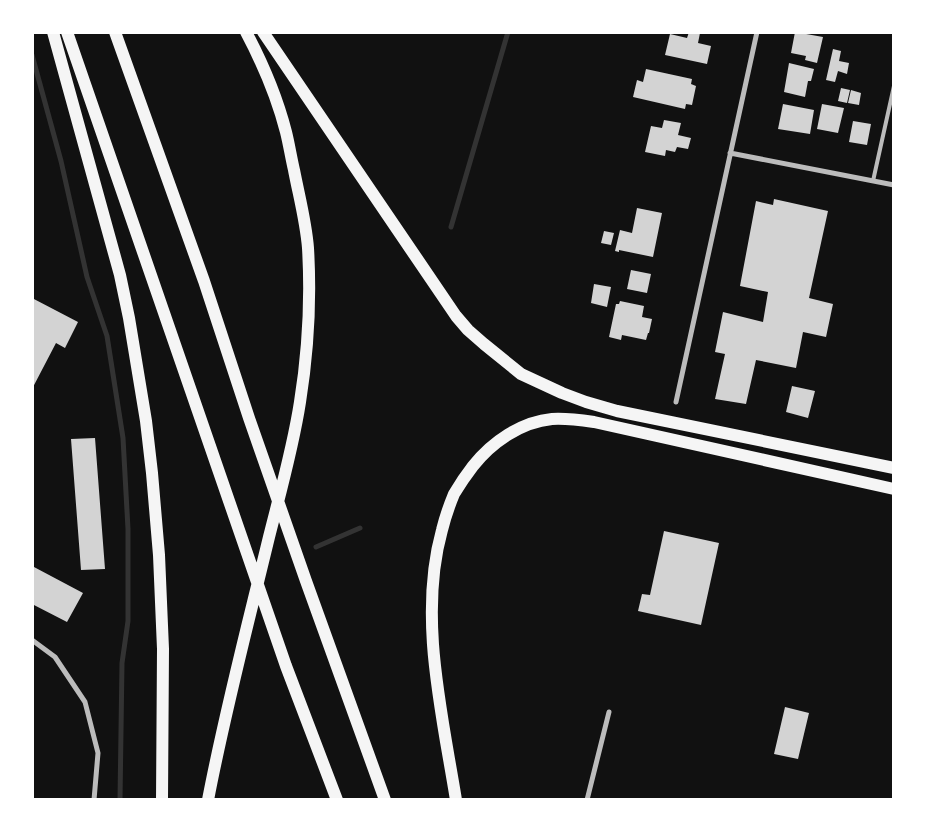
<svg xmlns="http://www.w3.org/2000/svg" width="926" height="832" viewBox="0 0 926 832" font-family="'Alegreya Sans',sans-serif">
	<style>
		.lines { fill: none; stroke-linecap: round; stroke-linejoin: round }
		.stream { stroke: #333; stroke-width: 5 }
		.building { fill: #d3d3d3 }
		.service { stroke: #bcbcbc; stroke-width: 4 }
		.minor { stroke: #bcbcbc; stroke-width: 5 }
		.motorway { stroke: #f5f5f5; stroke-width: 12 }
	</style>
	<rect width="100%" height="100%" fill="#111"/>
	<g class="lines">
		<path class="stream" d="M32,55L61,161L87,277L107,336L123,438L128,529V621L122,663L120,800
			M451,227L508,32
			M316,547L360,528"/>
	</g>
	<path class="building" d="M689,32L700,33L698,43L711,46L707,64L665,55L670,34L687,38Z
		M795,32L823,37L817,63L805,60L806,56L791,53Z
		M833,49L841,51L839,61L849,63L847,74L838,71L835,82L826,80Z
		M789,63L814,69L811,81H808L805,97L784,92Z
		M646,69L692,79L691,84L696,86L692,105L686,104L685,109L633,97L637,80L643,82Z
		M841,88L850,90L847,103L838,101Z
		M851,90L861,93L859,105L848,103Z
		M783,104L814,110L810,134L778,129Z
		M822,104L844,108L838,133L817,129Z
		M664,120L681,123L678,135L691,138L688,149L677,147L675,152L666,150L665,156L645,152L651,126L662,128Z
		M853,121L871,124L867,145L849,142Z
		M774,199L828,211L809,298L833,304L826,337L803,332L796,368L756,360L746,404L715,399L725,354L715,352L723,312L763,322L768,292L740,286L756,201L773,205Z
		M637,208L662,213L653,257L619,250V252L615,251L620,230L632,233Z
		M604,231L614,233L611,245L601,243Z
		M631,270L651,274L647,293L627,289Z
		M594,284L611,287L607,307L591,303Z
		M32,298L78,322L65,348L56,343L32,389Z
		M620,301L644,306L642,317L652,319L649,333H648L646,340L622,335L621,340L609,337L616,304H619Z
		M792,386L815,391L808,418L786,412Z
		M95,438L105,569L81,570L71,439Z
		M664,531L719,543L701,625L638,611L642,594L650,595Z
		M34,567L83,593L67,622L32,604V571Z
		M785,707L809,713L798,759L774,754Z"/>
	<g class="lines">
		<path class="service" d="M873,181L894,86"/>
		<path class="minor" d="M730,153L894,185
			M676,402L757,32
			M32,640L55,657L85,702L98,753L94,800
			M587,800L609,712"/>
		<path class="motorway" d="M53,32L120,275L129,318L146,421L152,473L159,555L163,649L162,800
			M67,32L286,666L337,800
			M115,32L204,281L249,418L306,581L385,800
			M263,32L456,316L468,330L484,344L521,374L562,393L586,402L617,411L894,468
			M208,800C225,711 248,624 269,537C280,493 293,448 300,402C308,352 311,299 308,248C306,222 299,196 294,170C291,157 289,144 286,132C277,97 263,64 246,32
			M456,800C442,713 418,616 442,530C445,518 449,506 454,494C460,484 466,475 473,466C492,442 521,422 552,419C566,418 580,420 594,422L894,489"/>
	</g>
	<rect width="926" height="832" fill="none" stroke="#ffffff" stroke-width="68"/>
</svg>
